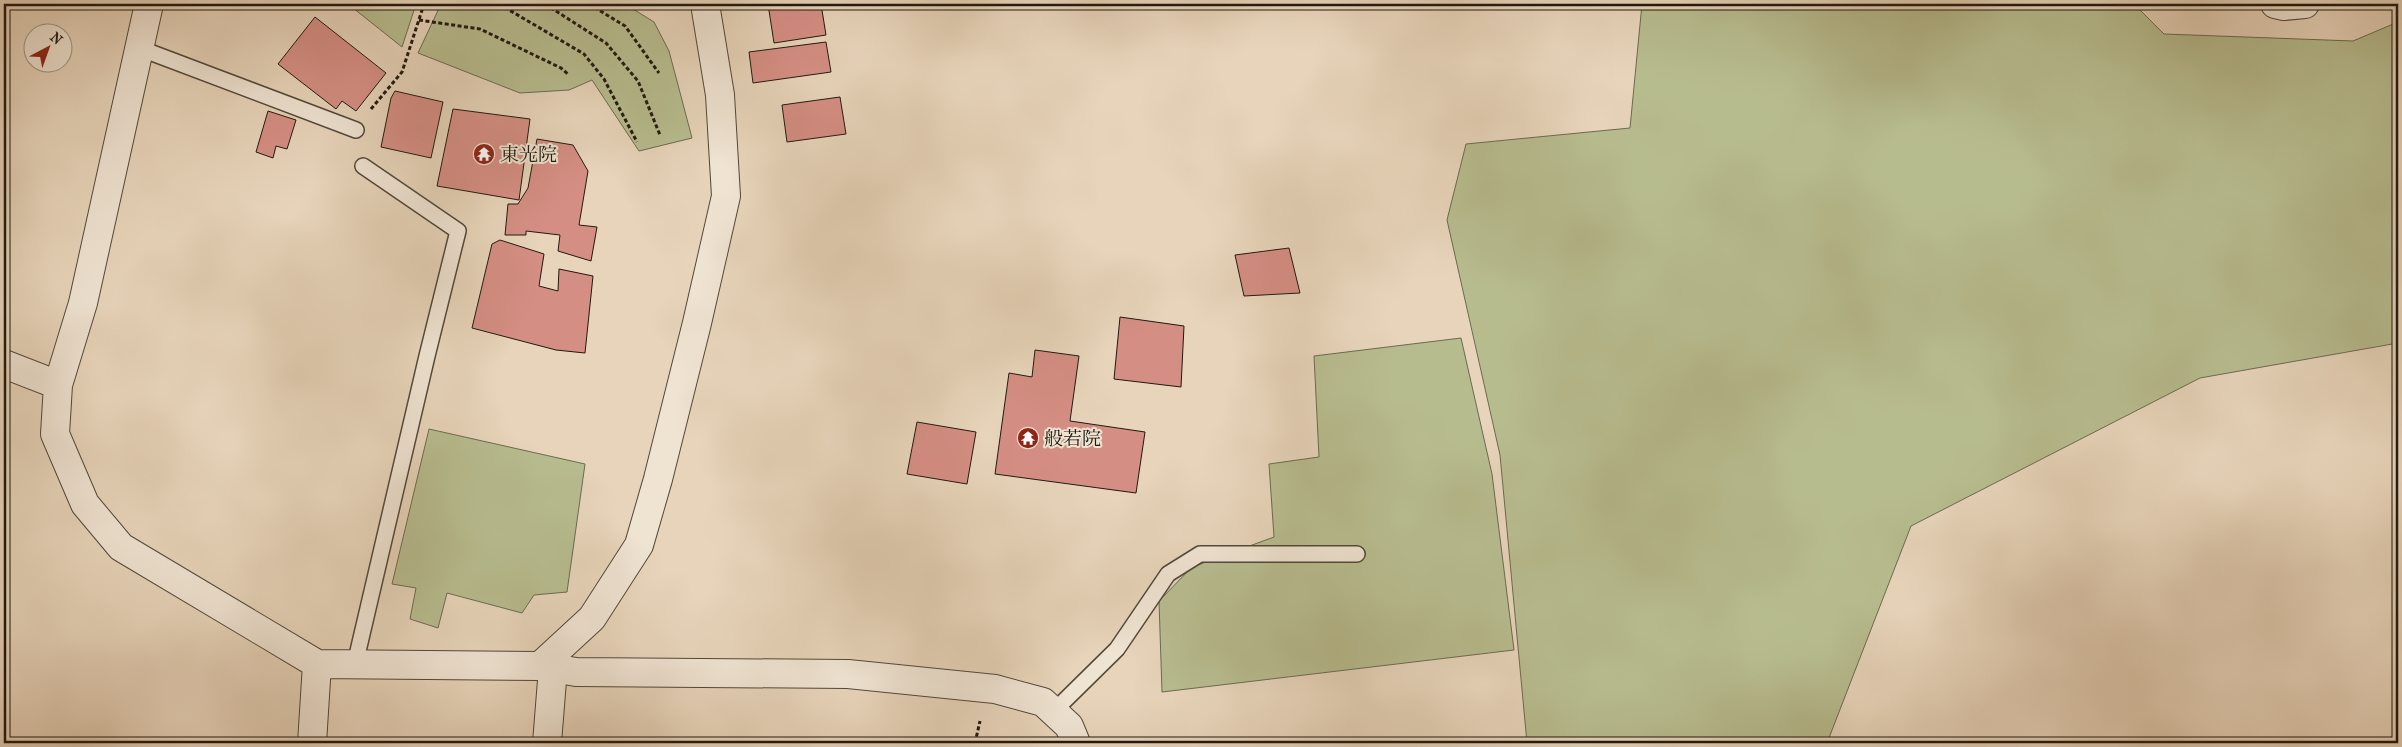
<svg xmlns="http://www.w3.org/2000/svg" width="2402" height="747" viewBox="0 0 2402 747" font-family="'IM FELL French Canon','Noto Serif JP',serif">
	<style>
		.green { fill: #b7bc8f; stroke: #6c6a50 }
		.building { fill: #d58e84; stroke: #211910 }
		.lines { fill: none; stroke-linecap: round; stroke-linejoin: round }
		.service-casing { stroke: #52483a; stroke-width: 18 }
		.minor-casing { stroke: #52483a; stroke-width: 30 }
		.path { stroke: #211910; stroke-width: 3; stroke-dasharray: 4 2.5; stroke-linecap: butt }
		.service { stroke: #efe3d2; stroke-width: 15 }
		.minor { stroke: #efe3d2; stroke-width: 28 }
		.labels { text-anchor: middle; stroke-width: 4; stroke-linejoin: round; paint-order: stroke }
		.poi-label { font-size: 19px; fill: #211910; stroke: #efe3d2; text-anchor: start }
	</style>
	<rect width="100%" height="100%" fill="#e7d4ba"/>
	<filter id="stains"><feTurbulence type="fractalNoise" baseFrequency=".004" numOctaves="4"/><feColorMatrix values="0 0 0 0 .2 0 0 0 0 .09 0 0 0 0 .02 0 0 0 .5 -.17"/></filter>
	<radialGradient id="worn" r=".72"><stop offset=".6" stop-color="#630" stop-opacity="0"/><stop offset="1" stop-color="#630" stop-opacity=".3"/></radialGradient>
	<path class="green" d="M355,4H416L402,47L353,8Z
		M441,4H625L654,22L669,51L692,138L639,151L592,80L569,90L520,93L418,53Z
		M1642,4H2134L2164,34L2353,41L2398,22V343L2200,378L1911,526L1827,743H1527L1500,455L1447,220L1466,144L1630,128Z
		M1461,338L1492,474L1514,650L1162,692L1159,601L1192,567L1274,537L1269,464L1319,457L1314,356Z
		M429,429L585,464L567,592L534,595L522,613L447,593L438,628L410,619L416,588L392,584Z"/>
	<path class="building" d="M768,4H821L826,35L774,43Z
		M315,17L386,73L356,111L342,101L336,109L278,64Z
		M826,42L831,72L753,83L749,52Z
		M395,91L443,102L431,158L381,147L391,98Z
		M840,97L846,134L787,142L782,105Z
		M453,109L530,119L519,200L437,186Z
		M268,111L296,120L287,149L276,146L273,158L256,152Z
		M537,139L573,145L588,171L579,225L597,227L591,261L558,251L560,235L526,231V235H505L508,204H518L528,188Z
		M500,240L544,254L539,286L558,291L559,269L593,276L585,353L556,350L472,328L492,244Z
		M1289,248L1300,293L1244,296L1235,255Z
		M1120,317L1184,326L1181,387L1114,379Z
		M1035,350L1079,356L1070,421L1145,432L1136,493L995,474L1009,373L1032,377Z
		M917,422L976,432L967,484L907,474Z"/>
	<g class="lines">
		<g class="service-casing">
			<path id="service" d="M139,48L356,130
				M355,664L427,356L458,231L363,166
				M1053,712L1117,649L1168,574L1200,554H1357"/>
		</g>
		<g class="minor-casing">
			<path id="minor" d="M149,4L83,303L58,385L55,434L85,504L121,547L317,664L540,666L576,672L848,674L995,689L1043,702L1069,726L1076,743
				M2275,4L2284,6L2305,4
				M4,364L58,385
				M540,666L592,618L639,545L658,479L697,323L726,196L720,95L705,4
				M312,743L317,664
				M547,743L553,668"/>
		</g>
		<path class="path" d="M499,4L584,54L604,79L637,142
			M545,4L606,43L638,81L660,135
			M589,4L625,26L659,73
			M419,20L480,29L561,68L569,75
			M371,109L402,72L424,4
			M975,743L980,721"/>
		<use href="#service" class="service"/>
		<use href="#minor" class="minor"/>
	</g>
	<defs>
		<g id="temple-disc" transform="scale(1.125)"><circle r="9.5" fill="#8f2418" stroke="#efe3d2"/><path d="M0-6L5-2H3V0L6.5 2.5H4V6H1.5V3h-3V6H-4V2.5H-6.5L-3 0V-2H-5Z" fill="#fff"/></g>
	</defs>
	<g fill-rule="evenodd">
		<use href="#temple-disc" x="484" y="154"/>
		<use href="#temple-disc" x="1028" y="438"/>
	</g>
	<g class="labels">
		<g class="poi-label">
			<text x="500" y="161">東光院</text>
			<text x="1044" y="445">般若院</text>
		</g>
	</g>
	<rect width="2402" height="747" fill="none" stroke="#e7d4ba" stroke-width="20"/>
	<rect x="5" y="5" width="2392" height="737" fill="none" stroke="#211910" stroke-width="2.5"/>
	<rect x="10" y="10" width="2382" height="727" fill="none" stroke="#211910"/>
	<g transform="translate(48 48) rotate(41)"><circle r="24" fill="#efe3d2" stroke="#9d9284"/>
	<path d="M0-4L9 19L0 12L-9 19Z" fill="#8f2418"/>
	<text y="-8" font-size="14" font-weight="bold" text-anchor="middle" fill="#211910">N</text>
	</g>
	<rect width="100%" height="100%" filter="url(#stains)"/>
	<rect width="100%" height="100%" fill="url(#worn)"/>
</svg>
